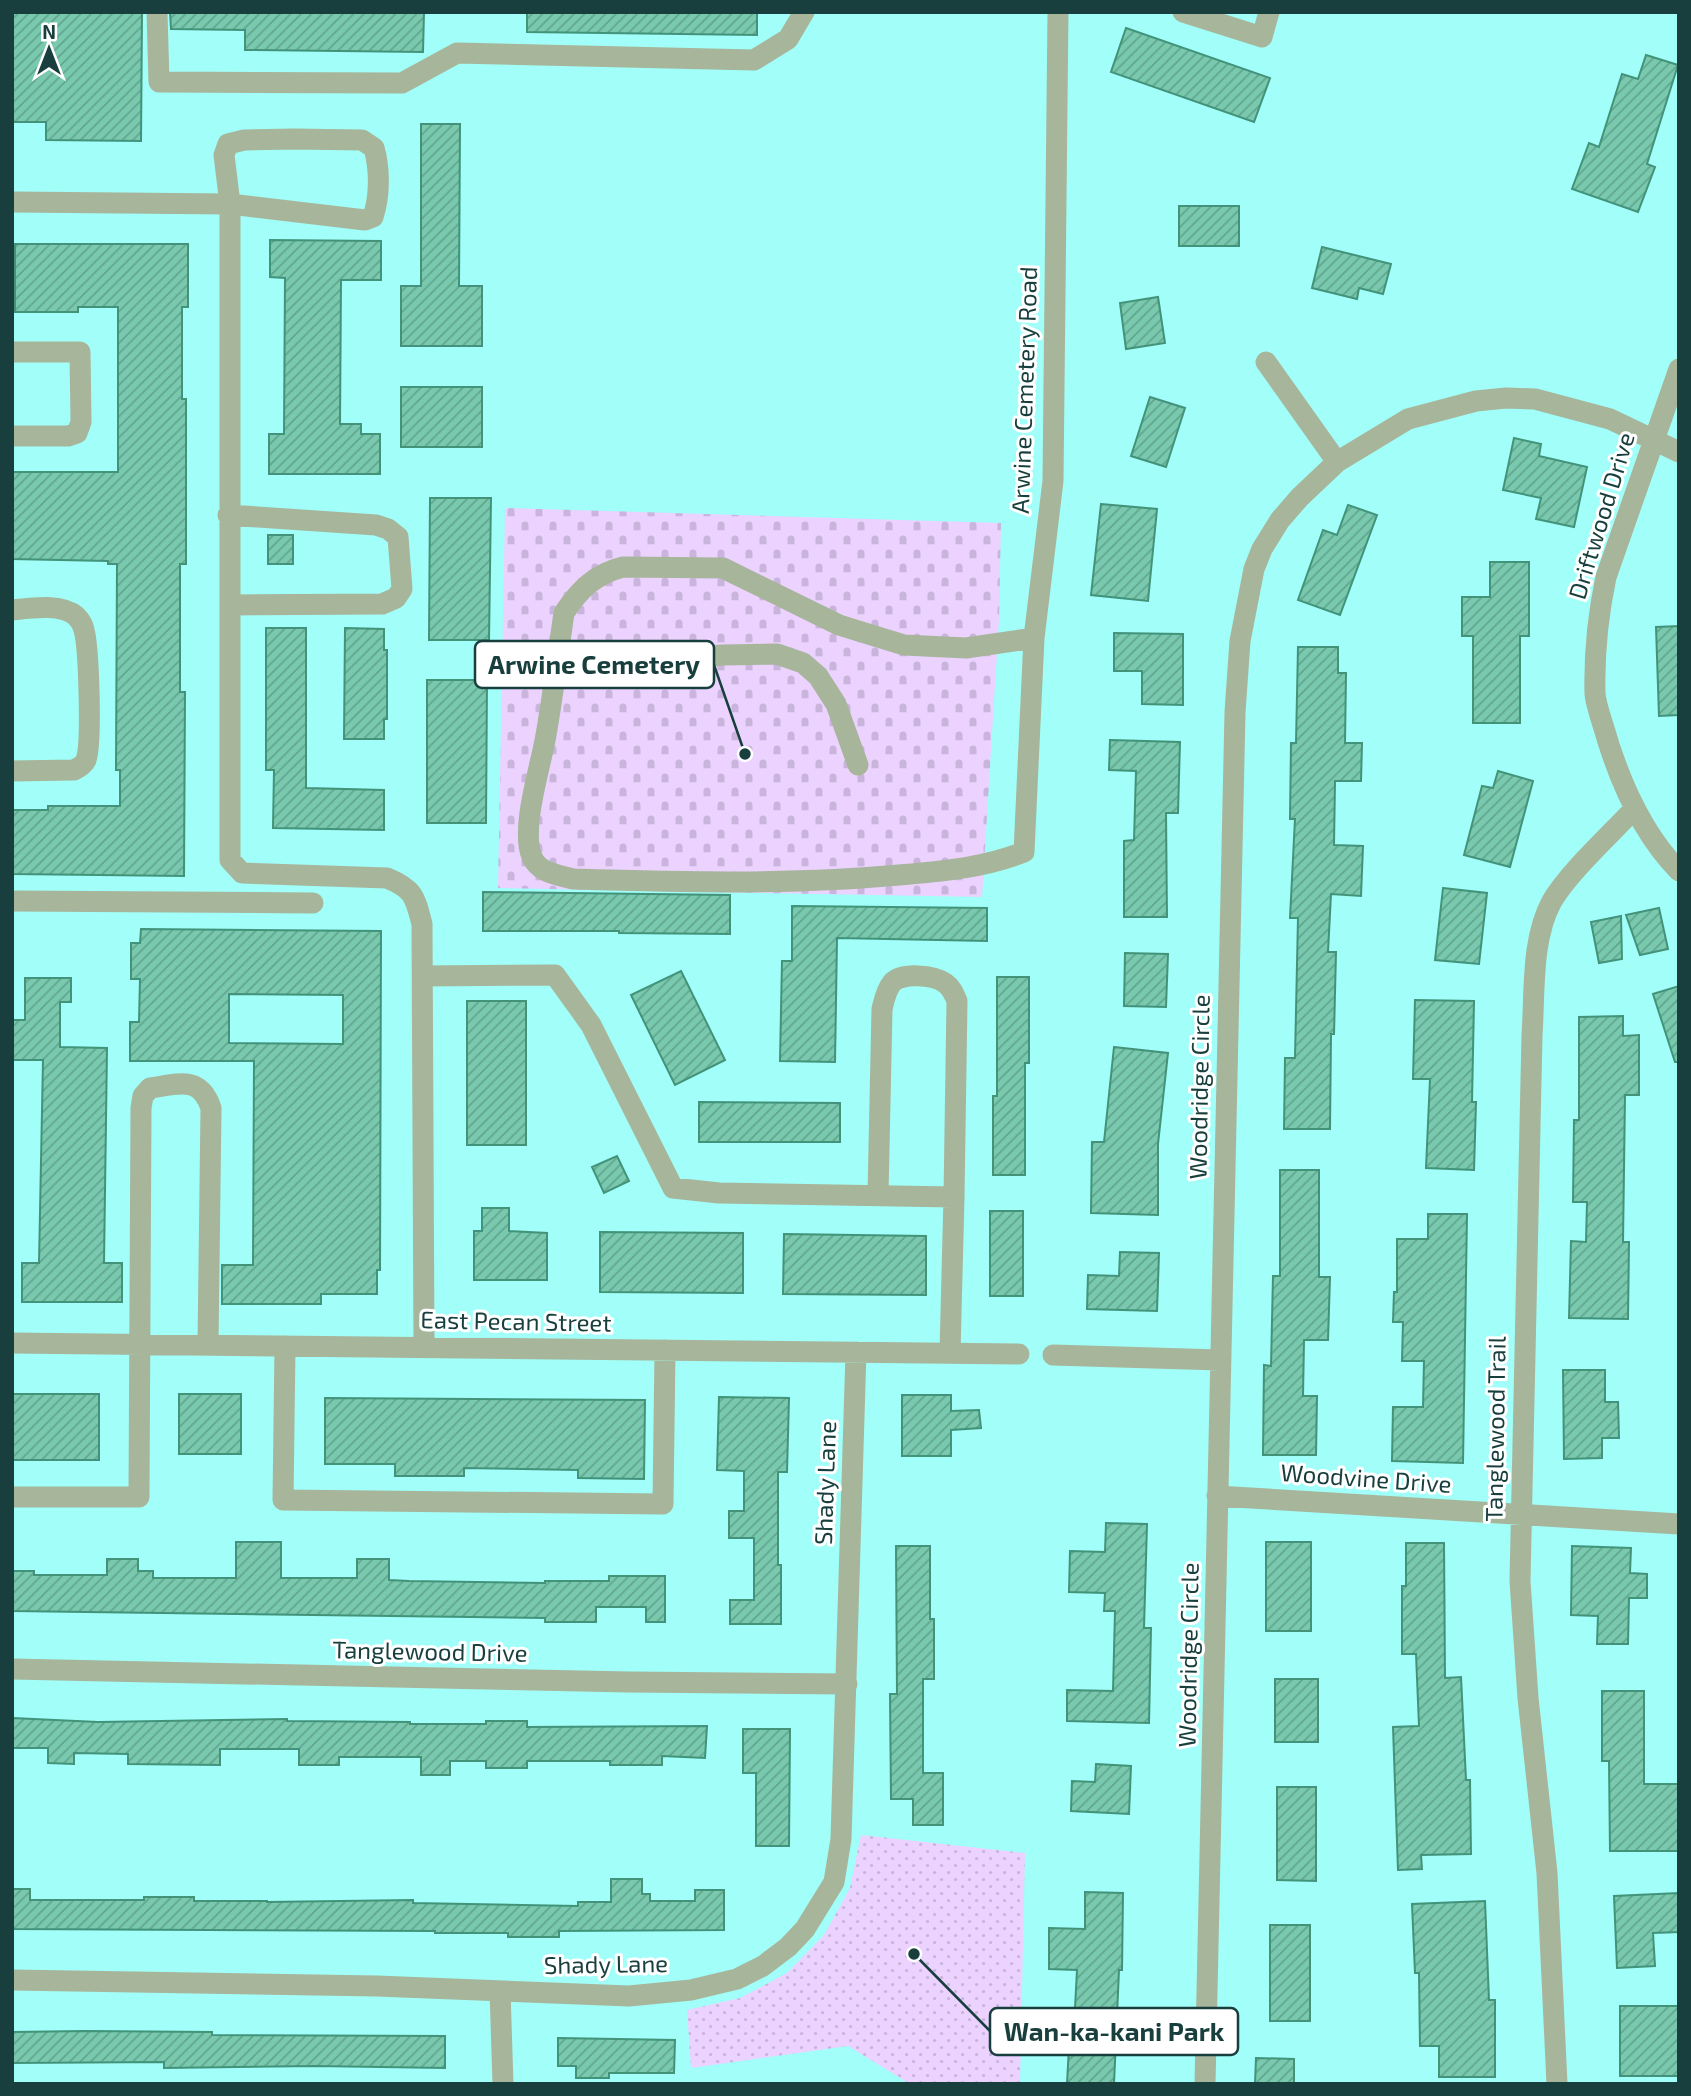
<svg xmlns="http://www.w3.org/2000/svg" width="1691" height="2096" viewBox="0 0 1691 2096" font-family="'Exo 2',sans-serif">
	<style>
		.cemetery { fill: url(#cemetery-stones) }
		.park { fill: url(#park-dots) }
		.building { fill: url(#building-hatch); stroke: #42937a; stroke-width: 2; fill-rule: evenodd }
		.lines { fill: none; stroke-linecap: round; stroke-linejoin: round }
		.minor { stroke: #a7b59b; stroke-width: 21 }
		.labels { text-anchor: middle; stroke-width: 6; stroke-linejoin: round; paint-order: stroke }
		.street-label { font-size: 24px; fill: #183f3d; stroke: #fff }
		.leader { fill: none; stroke: #183f3d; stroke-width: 2.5 }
		.callout-dot { fill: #183f3d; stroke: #fff; stroke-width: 2.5 }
		.callout { fill: #fff; stroke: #183f3d; stroke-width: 2.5 }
		.callout-label { font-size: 26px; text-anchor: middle; font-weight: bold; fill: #183f3d }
	</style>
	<defs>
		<pattern id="cemetery-stones" width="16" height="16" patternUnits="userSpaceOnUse" patternTransform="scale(1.75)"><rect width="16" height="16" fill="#ebd2ff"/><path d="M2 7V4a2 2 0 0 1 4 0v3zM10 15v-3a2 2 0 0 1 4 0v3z" fill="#c9b5db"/></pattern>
		<pattern id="park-dots" width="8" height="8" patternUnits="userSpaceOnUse" patternTransform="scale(1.75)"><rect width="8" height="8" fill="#ebd2ff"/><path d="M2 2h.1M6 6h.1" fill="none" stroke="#c9b5db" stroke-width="1.8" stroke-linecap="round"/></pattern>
		<pattern id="building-hatch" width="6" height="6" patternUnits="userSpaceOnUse" patternTransform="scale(1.75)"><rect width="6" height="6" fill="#79c9ae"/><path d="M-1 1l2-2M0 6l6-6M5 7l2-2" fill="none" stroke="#62a58f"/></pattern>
	</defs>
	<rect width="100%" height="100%" fill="#a1fef8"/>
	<path class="cemetery" d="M505,508L1001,523L999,620L982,897L498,888Z"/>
	<path class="park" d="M861,1835L1025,1853L1020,2084H910L848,2046L691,2068L687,2010L740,1998L787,1973L824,1935L850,1888Z"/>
	<path class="building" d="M12,12H142L141,141L46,140V122H12Z
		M170,12H424L423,52L245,50V30L171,29Z
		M527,12H757V35L527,32Z
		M1126,28L1270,78L1254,122L1111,72Z
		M1646,55L1678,65L1647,164L1655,167L1638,212L1572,189L1589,143L1599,147L1622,74L1638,79Z
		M421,124H460L459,286H482V346H401V286H421Z
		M1179,206H1239V246H1179Z
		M270,240L381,241V280H341L340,424H361V434H380V474H269V434H284L285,278L270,277Z
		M15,244H188V307H182V399H186V564H180V692H185L184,876L12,874V810H48V806H120V770H116L117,564H108V561L12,559V472H118V307H78V312H15Z
		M1322,247L1391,264L1383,294L1359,288L1357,299L1312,288Z
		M1158,297L1165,343L1126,349L1120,303Z
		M401,387H482V447H401Z
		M1150,397L1185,408L1166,467L1131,456Z
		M1514,438L1541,444L1539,456L1587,467L1574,527L1536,519L1541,498L1503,490Z
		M430,498H491L489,640H429Z
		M1101,504L1157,509L1148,601L1091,595Z
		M1348,505L1377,515L1340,615L1298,600L1323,530L1337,535Z
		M268,535H293V564H268Z
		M1490,562H1529V636H1520V723H1473V636H1462V597H1490Z
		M1679,626V715L1659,716L1656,627Z
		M266,628H306V788L384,790V830L273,828L274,770H266Z
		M345,628L384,629V650H387V719H384V739H344Z
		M1114,633L1183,634V705L1142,704V671H1114Z
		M1298,647H1338V673H1346L1345,743H1362L1361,781H1335L1334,845L1363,846L1361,896L1331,894L1328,952H1336L1334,1034H1331L1330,1129H1284L1285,1058H1295L1298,918H1290L1295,819H1290L1291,743H1296Z
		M427,680H487L486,823H427Z
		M1110,740L1180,742L1178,813H1166L1167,917H1124V841L1134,840L1136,771L1109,770Z
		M1498,771L1533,781L1510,867L1464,855L1482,786L1493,788Z
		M1443,888L1487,893L1479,964L1435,960Z
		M483,892L730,895V934L619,933V931H483Z
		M792,906L987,908V941L837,938L835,1062L780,1061L782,961H792Z
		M1659,908L1668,949L1640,955L1626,915Z
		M1621,916L1622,959L1599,963L1591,922Z
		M141,929L381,931L380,1270H377V1294H321V1304H222V1265H253L254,1061H130V1022H139L140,979H131V943H140ZM229,994L343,995V1044L229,1043Z
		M1125,953L1168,954L1166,1007L1124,1006Z
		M681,971L725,1060L675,1085L631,995Z
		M997,977H1029V1063H1025V1175H993V1096H997Z
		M25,978H71V1002H60V1047L107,1048L104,1263H122V1302H22V1263H39L43,1060H12V1020H25Z
		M1679,986V1062H1675L1653,994Z
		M1415,1000L1474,1001L1472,1102H1476L1474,1170L1426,1168L1430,1079H1413Z
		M467,1001H526V1145H467Z
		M1623,1016V1036L1639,1035V1095H1625L1623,1242H1629L1628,1319L1569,1318L1571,1241L1586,1242L1587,1202H1573L1574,1120H1579V1017Z
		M1114,1047L1168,1053L1158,1144V1215L1091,1213L1092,1142H1104Z
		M699,1102L840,1103V1142H699Z
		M617,1156L629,1181L604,1193L592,1167Z
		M1280,1170H1319V1277H1330L1328,1340H1304L1303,1396H1317L1316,1455H1263L1264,1365L1271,1366L1273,1276H1280Z
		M482,1208H509V1231L547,1233V1280H474V1231H482Z
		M990,1211H1023V1296H990Z
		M1428,1214H1467L1463,1463L1392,1461L1393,1407H1423L1424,1361H1402L1403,1322H1393L1394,1292H1397V1239H1428Z
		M600,1232L743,1233V1293L600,1292Z
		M784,1234L926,1236V1295L783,1294Z
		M1120,1252L1159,1253L1157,1311L1087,1309L1088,1275L1119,1276Z
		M1563,1370H1605V1402H1618L1619,1438H1602V1458L1564,1459Z
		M12,1394H99V1460H12Z
		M179,1394H241V1454H179Z
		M902,1395H951V1411L979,1410L981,1428L951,1430V1456H902Z
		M719,1397L789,1398L787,1472H778V1565H781V1624H730V1600H754V1538H729V1511H744V1471L717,1470Z
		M325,1398L645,1400L644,1479L578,1478V1470L464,1468V1476H395V1464H325Z
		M1106,1523L1147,1524L1144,1628H1151L1149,1723L1067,1721V1690L1113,1691L1115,1611H1104L1105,1593L1069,1592L1070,1551L1105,1552Z
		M236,1542H281V1578H357V1559H389V1580L409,1581L545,1583V1581H609V1576H665V1622H646V1607H596V1622H545V1618L12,1611V1571H34V1575H107V1559H138V1571H153V1578H236Z
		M1266,1542H1311V1631H1266Z
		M1406,1543H1444L1445,1678L1461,1677L1466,1780H1470L1471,1854L1421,1855L1422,1869L1398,1870L1393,1727L1419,1726L1416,1654H1402V1586H1406Z
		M896,1546H930V1619H934V1679H923V1773H943V1825H913V1799H891L890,1694H897Z
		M1572,1546L1631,1548L1630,1573L1647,1574V1598H1629L1628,1644H1597L1598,1616L1571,1615Z
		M1275,1679H1318V1742H1275Z
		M1602,1691H1644V1784H1679V1851H1610L1609,1761H1602Z
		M12,1718L98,1722L287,1719V1721L410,1722V1724H486V1721H527V1727L707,1726L705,1758L662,1756V1765H610V1761H527V1768H486V1761H450V1775H421V1757H339V1765H299V1749H220V1765L128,1764V1754L74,1753V1764L48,1763V1748H12Z
		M743,1729H790L789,1846H756V1773H743Z
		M1096,1764L1131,1766L1129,1814L1071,1811L1072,1781L1095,1782Z
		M1277,1787H1316V1881L1277,1880Z
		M611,1879H642V1894H650V1901H695V1890H724V1930L559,1931V1937H508V1933H435V1931L12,1929V1889H30V1900H144V1897H194V1901H267V1902L413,1900V1903L578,1906V1902H611Z
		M1085,1892L1123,1893L1122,1970H1119L1114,2084H1067L1070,2027H1074L1077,1970L1049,1969V1928L1085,1929Z
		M1679,1893V1932L1653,1933L1655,1966L1617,1968L1614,1896Z
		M1485,1901L1489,2000H1495V2077H1439V2046H1420L1419,1973H1415L1412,1904Z
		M1270,1925H1310V2021H1270Z
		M1620,2006H1679V2076H1620Z
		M85,2031L212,2032V2035L445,2036V2068L315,2066L164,2068V2062L12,2063V2032Z
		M558,2038L675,2040L674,2073H609V2078H576V2066H558Z
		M1256,2058L1294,2059V2084H1255Z"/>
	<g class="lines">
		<path class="minor" d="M157,12L159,82L402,83L457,53L754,60L788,39L804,12
			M1183,12L1262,37L1269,12
			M294,139L362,140L374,148C380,169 380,196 373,217L365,220L230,204L224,155L228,144L244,140Z
			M12,202L230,204V860L242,873L387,878C414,889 415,897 422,924L424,1347
			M12,352H80L81,422L77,433L68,436H12
			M1266,362L1337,462
			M1679,369L1606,577C1598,615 1594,655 1595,694C1596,704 1600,715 1603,725C1618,778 1640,831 1679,871
			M228,515L376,525L388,529L398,537L402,589L396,598L382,604L231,605
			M12,610C30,608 61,603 76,616C79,619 83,625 84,630C89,648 92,744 86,760C84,765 78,768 74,770L12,771
			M1034,638L966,648L904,645L839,625L723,568L623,567C595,574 579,590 564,613C558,654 553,695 546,735C541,766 520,828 532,857C539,873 558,875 573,879C681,882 791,885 899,875C943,871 983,868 1024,852L1034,638L1053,481L1058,12
			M557,663H607L723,655L777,654L803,663L818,676L836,704L858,765
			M12,901L313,903
			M423,976L555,975L591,1025L673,1188L719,1193L954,1197L950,1353
			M878,1195L882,1009C884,1001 886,990 892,983C901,972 934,975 945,983C952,988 954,994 957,1001L954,1197
			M12,1343L1019,1354
			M285,1346L283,1500L663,1504L665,1350
			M1053,1355L1220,1360
			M1217,1496L1679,1524
			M12,1497H139L141,1108L143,1096L150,1088C178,1084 200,1075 211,1108L208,1345
			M12,1669L629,1682L847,1684
			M12,1980L377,1986L629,1996L691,1990L737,1979L763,1966L788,1947L805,1929L834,1882L841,1839L856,1352
			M500,1991L503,2084
			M1205,2084C1216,1627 1224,1169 1235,712L1240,641L1254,569L1262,549L1280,520L1300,497L1337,462L1408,419L1476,401L1506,398L1535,399L1610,419L1679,452
			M1557,2084L1547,1873L1528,1698L1520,1581L1532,1035C1535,992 1531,939 1552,901C1569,872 1611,834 1635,808"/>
	</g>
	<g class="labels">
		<g class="street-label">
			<text transform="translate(1025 390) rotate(-88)" y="8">Arwine Cemetery Road</text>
			<text transform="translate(1602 516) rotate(-73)" y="8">Driftwood Drive</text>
			<text transform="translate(1200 1087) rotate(-89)" y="8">Woodridge Circle</text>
			<text transform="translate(516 1322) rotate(1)" y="8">East Pecan Street</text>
			<text transform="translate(1496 1429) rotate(-89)" y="8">Tanglewood Trail</text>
			<text transform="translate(1366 1479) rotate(4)" y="8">Woodvine Drive</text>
			<text transform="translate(826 1483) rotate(-88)" y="8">Shady Lane</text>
			<text transform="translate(430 1652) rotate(1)" y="8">Tanglewood Drive</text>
			<text transform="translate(1189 1655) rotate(-89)" y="8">Woodridge Circle</text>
			<text transform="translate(606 1965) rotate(-1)" y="8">Shady Lane</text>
		</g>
	</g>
	<path class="leader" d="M745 754L714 665M914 1954L990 2031"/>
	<g class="callout-dot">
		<circle cx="745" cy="754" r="7"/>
		<circle cx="914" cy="1954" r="7"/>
	</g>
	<g class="callout">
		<rect x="475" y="641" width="239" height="47" rx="7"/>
		<rect x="990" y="2008" width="248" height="47" rx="7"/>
	</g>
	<g class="callout-label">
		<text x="594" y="674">Arwine Cemetery</text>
		<text x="1114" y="2041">Wan-ka-kani Park</text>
	</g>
	<rect width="1691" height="2096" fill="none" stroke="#183f3d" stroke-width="28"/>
	<g transform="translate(49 49)" stroke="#ffffff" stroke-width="5" paint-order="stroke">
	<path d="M0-5L12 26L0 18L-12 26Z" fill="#183f3d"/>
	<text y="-10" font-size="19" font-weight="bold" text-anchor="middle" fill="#183f3d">N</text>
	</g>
</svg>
